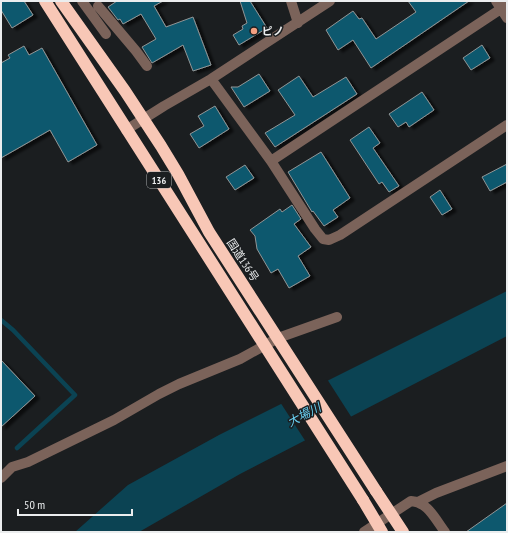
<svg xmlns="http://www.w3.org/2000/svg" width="508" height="533" viewBox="0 0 508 533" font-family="'PT Sans Narrow','Noto Sans JP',sans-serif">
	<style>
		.water { fill: #0b4353 }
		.pier { fill: #1b1e20 }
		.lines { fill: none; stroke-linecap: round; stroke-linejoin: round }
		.stream { stroke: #0b4353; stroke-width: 4.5 }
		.building { fill: #0c596e; stroke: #919596; filter: url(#shadow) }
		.minor { stroke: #7b635a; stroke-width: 10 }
		.highway { stroke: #f8c7b6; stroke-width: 12 }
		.highway-bridge { stroke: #f8c7b6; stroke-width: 12 }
		.poi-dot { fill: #f3a081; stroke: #1b1e20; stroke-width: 1.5 }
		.labels { text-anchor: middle; stroke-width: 3; stroke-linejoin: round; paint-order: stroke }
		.shield { fill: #1b1e20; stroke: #adafb0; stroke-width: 1 }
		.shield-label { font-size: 10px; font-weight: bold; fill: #ebedee }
		.poi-label { font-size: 11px; font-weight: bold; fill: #ebedee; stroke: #1b1e20; text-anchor: start }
		.street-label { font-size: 11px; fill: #ebedee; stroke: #1b1e20 }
		.water-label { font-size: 12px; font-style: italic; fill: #68cef0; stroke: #1b1e20 }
	</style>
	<defs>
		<filter id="shadow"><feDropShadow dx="4.5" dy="2.5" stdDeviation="1" flood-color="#0009"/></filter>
	</defs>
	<rect width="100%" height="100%" fill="#1b1e20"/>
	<path class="water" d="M507,291V336L240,474L139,532H75L128,485L219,435Z"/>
	<path class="pier" d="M327,379L352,418L306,442L280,402Z"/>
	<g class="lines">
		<path class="stream" d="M1,320L13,330L75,395L17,448"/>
	</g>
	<path class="building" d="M1,1H24L33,15L12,28L1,10Z
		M117,1H163L154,6L166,27L193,17L211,65L193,71L183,45L152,63L142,47L156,39L141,14L123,24L120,19L118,20L108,7Z
		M240,1H250L267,28L239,45L233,35L243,29L242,26L247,23Z
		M408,1H469L371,68L353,40L338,50L326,30L353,11L359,19L362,18L376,39L416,12Z
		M482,45L490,58L471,70L463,58Z
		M24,46L29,55L42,48L97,145L68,162L50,130L1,158V63L10,58L8,55Z
		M259,74L270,91L244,107L231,87H238Z
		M299,76L313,97L346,77L357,94L275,147L265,133L295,115L278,90Z
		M422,92L434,110L409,127L406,122L398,127L389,114Z
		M215,106L229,129L199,148L190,134L204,126L198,116Z
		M369,127L380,143L373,148L399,186L389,192L382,182L379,184L350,140Z
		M321,152L350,198L333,210L338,217L324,226L313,211L312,212L288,172Z
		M507,164V182L490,191L482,177Z
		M245,165L254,178L235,190L226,177Z
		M440,190L452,209L442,215L430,197Z
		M292,205L301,219L294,224L311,247L298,256L310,276L289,288L278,269L271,273L257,249L255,236L250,230L280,209L282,212Z
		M1,360L35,396L1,427Z
		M507,503V532H466Z"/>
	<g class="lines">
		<path class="minor" d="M82,1L106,34
			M291,1L298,23
			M496,1L507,18
			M98,6L136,51L147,66
			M211,79L271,161L315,229L323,239L329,240L340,235L507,125
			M126,130L164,106L211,79L330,1
			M271,161L507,5
			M1,478L12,467L28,462L114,420L159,394L179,384L240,359L278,338L337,317
			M418,502L436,493L507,466
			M364,532L411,501C428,502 435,519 445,532"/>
		<path class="highway" d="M45,1L363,500
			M61,1L125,91L161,146L178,174L209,232L376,491"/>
		<path class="highway-bridge" d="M376,491L403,532
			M363,500L382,532"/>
	</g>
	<circle class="poi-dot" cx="254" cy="31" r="4"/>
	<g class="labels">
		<rect class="shield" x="147" y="172" width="24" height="16" rx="3"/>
		<g class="shield-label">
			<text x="159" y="184">136</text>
		</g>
		<g class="poi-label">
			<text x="262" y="35">ピノ</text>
		</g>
		<g class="street-label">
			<text transform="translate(243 260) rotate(57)" y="4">国道136号</text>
		</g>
		<g class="water-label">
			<text transform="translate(304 415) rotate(-28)" y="4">大場川</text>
		</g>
	</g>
	<rect width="508" height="533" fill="none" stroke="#ebedee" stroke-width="4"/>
	<path d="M18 509v6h114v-6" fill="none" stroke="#ebedee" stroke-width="2"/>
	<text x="24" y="509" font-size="12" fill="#ebedee" stroke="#1b1e20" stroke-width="3" paint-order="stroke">50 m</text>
</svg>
